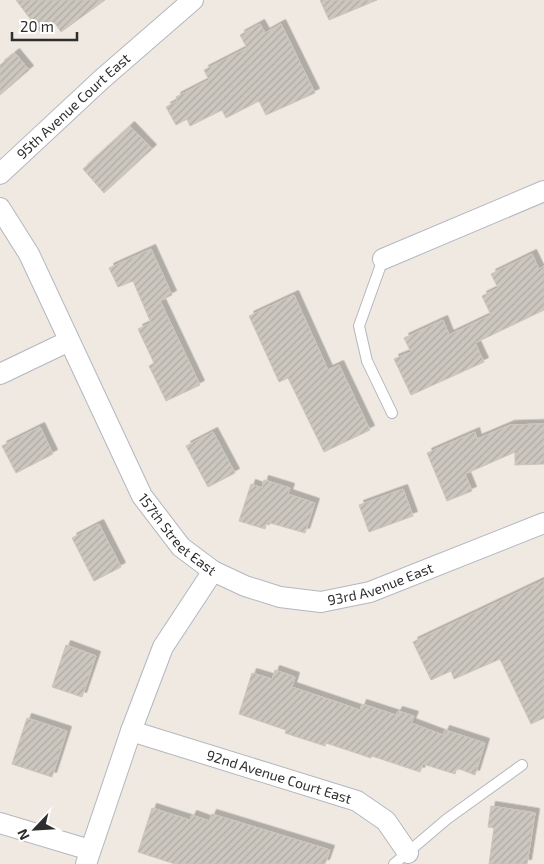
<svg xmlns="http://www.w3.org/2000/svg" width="544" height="864" viewBox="0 0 544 864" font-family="'Exo 2',sans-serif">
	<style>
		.building { fill: url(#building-hatch); stroke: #cbc5ba; filter: url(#shadow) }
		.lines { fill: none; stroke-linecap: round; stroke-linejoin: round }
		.service-casing { stroke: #b4b7c1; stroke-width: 12 }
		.minor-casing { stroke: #b4b7c1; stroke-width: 22 }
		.service { stroke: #fff; stroke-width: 10 }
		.minor { stroke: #fff; stroke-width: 20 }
		.labels { text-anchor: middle; stroke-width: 5; stroke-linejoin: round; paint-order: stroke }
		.street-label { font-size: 14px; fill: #2e2e2e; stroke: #fff }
	</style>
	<defs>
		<pattern id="building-hatch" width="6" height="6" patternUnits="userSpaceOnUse" patternTransform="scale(1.25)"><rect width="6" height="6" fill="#cbc7bf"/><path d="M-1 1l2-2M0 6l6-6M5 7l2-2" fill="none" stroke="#afaba4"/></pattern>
		<filter id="shadow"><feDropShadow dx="4.5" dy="-4.5" stdDeviation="0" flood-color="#0004"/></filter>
	</defs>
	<rect width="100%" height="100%" fill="#efe9e1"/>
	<path class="building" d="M16,0H105L61,32L55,23L41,33Z
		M320,0H377L329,20Z
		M260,24L265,33L281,24L315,93L266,115L259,101L226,118L222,110L190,126L187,119L176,125L166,107L177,101L176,97L209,80L204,70L247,48L240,35Z
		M15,53L29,70L0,95V65Z
		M130,126L152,149L104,193L83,169Z
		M151,249L172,295L160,301L200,385L166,401L149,366L154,363L138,329L151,323L133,281L118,287L109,268Z
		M532,254L539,269L544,266V310L475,343L484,362L411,395L394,359L411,352L404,338L443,320L449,335L491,315L482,296L498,288L491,274Z
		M294,295L328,370L339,365L370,430L324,452L288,378L279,382L249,316Z
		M544,424V464L515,465V452L465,474L472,491L447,501L427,453L475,432L477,439L510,425Z
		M40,427L53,454L16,473L2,446Z
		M213,432L235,473L208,487L186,446Z
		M264,480L290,488L288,494L315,503L305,533L267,522L265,529L239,521L251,484L262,488Z
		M403,489L413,516L369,532L359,505Z
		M99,524L121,567L94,581L72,538Z
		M544,580V718L531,724L500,659L454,679L451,671L431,680L413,642Z
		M66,645L96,656L82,697L52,687Z
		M275,670L295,677L292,687L360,710L362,704L396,715L398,711L414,716L411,723L443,735L445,730L485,743L475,775L457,768L455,774L423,764L420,772L372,756L371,758L326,743L325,746L285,733L286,730L239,714L252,673L272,679Z
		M27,718L67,731L52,777L12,764Z
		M491,806L535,813L527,864H489L494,828L488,827Z
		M152,808L190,820L192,815L209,821L212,814L330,850L325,864H175L138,852Z"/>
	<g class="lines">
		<g class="service-casing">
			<path id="service" d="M383,259L359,326L367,361L392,413
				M394,864L447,819L522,765"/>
		</g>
		<g class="minor-casing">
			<g id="minor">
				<path id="s1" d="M0,174L102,79L193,0"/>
				<path id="s2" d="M0,208L29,254L142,496L181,547L213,571L245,586L280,597L321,602L370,592L544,523"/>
				<path d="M383,259L544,191"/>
				<path d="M0,374L69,341"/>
				<path id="s3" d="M131,731L357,801L386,821L408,853"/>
				<path d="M0,823L90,850"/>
				<path d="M86,864L131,731L163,647L213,571"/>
			</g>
		</g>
		<use href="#service" class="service"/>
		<use href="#minor" class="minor"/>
	</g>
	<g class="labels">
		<g class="street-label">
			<text dy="5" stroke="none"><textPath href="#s1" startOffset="100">95th Avenue Court East</textPath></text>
			<text dy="5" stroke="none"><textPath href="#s2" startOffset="374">157th Street East</textPath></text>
			<text dy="5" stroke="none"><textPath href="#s2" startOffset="601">93rd Avenue East</textPath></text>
			<text dy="5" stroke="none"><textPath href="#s3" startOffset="155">92nd Avenue Court East</textPath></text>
		</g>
	</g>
	<g transform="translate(35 829) rotate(245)" stroke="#ffffff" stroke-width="4" paint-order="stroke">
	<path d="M0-4L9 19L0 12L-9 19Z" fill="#2e2e2e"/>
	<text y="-8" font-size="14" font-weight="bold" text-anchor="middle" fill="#2e2e2e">N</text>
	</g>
	<path d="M12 32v8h65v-8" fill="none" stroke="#2e2e2e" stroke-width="2.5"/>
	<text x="20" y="32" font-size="15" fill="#2e2e2e" stroke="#ffffff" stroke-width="4" paint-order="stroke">20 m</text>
</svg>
